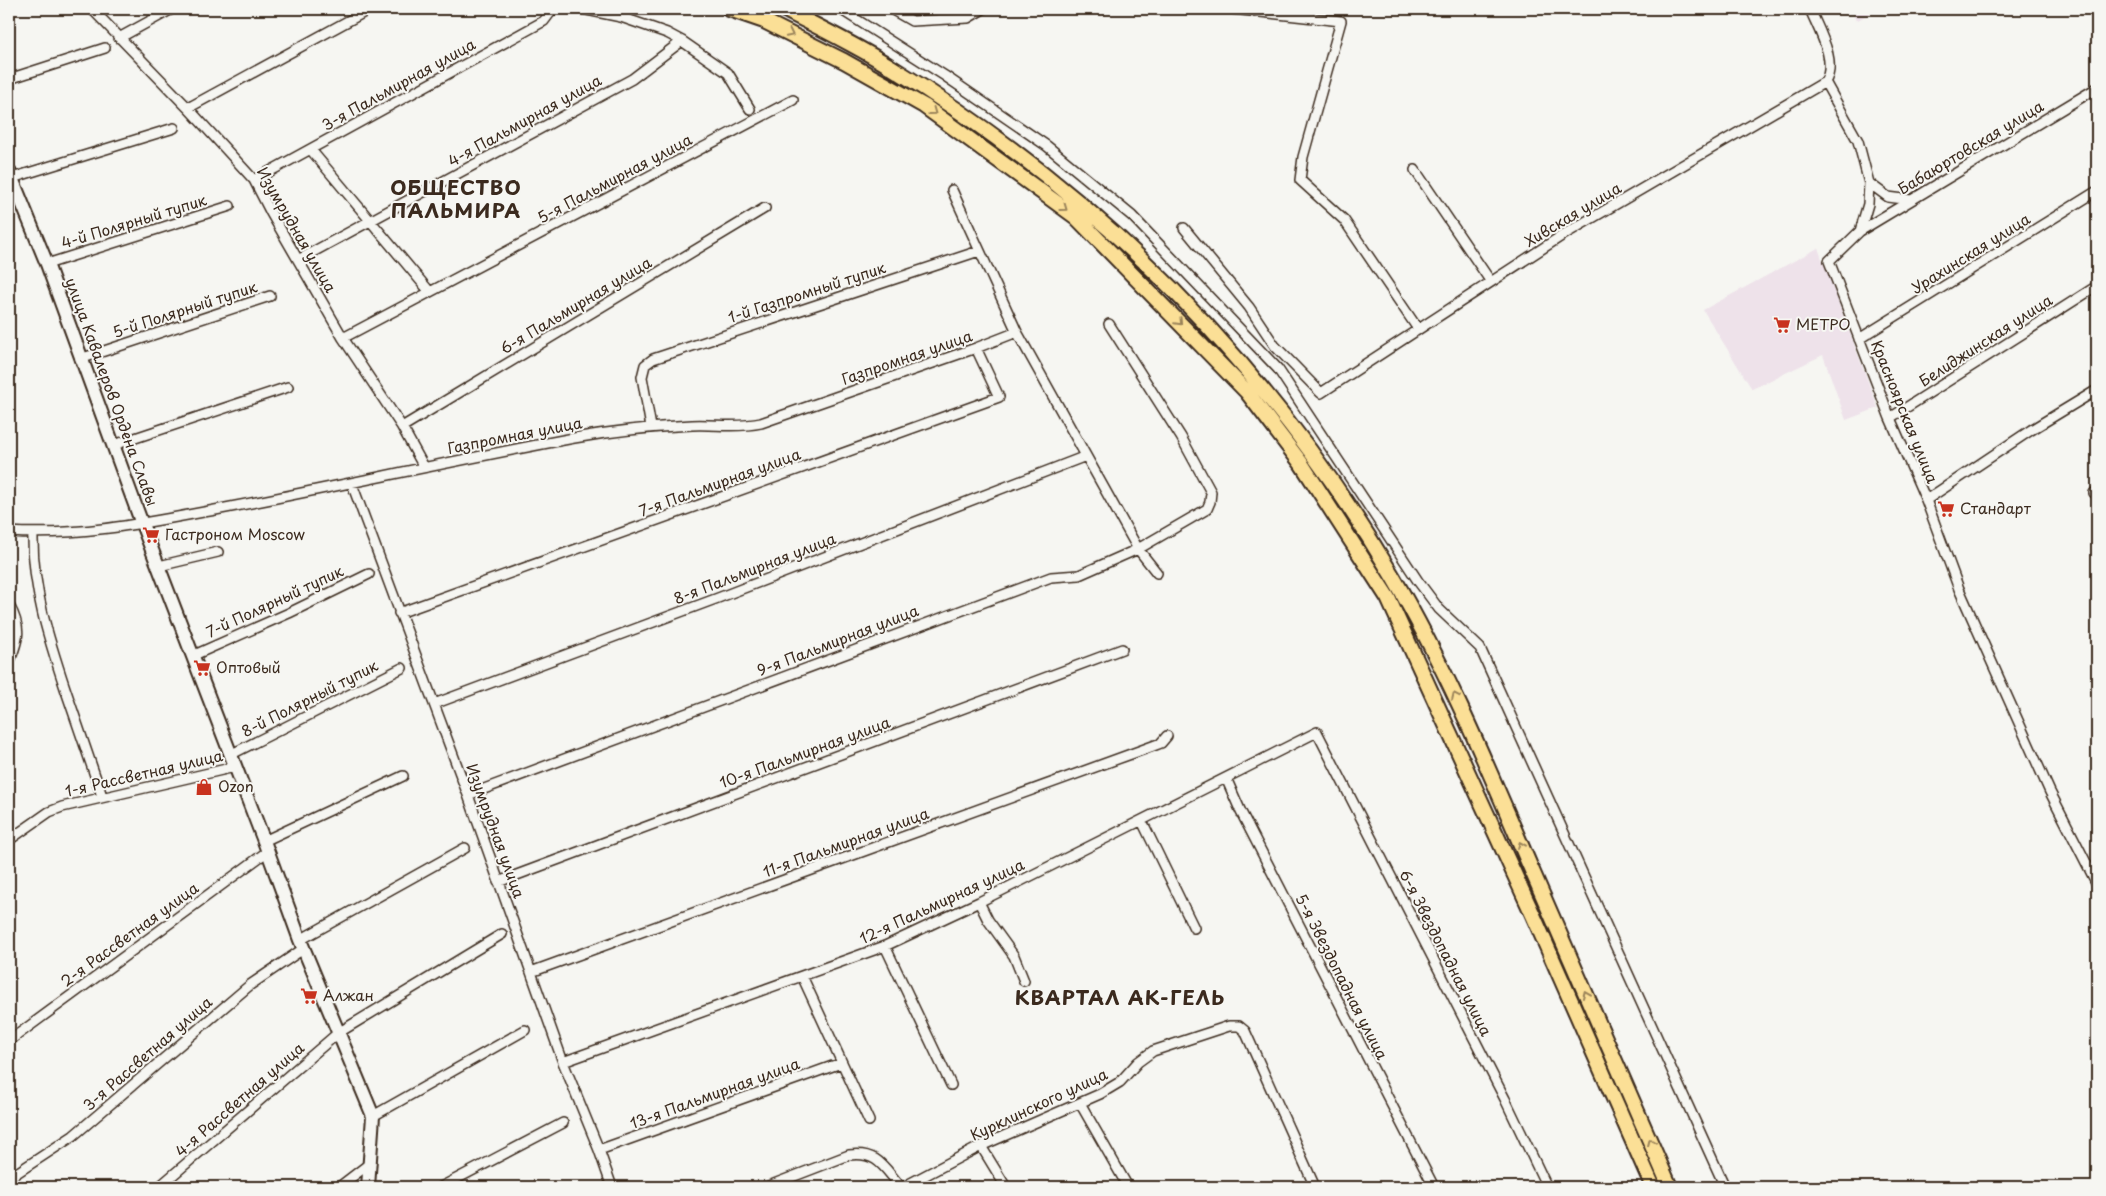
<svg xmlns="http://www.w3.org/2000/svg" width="2106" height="1196" viewBox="0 0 2106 1196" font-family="'Playpen Sans',sans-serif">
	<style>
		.built { fill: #eee2ea }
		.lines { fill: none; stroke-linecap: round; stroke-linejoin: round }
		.street-casing { stroke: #3b2a1e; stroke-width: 12 }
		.secondary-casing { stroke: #3b2a1e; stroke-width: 16 }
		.primary-casing { stroke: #3b2a1e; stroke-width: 18 }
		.street { stroke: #f6f6f2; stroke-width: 9 }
		.secondary { stroke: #f6f6f2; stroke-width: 12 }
		.primary { stroke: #fbdf96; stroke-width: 14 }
		.oneway { stroke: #9b845a }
		.labels { text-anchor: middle; stroke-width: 4; stroke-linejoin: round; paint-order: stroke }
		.street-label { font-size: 15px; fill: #3b2a1e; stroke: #f6f6f2 }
		.poi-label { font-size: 15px; fill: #3b2a1e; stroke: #f6f6f2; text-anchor: start }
		.district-label { font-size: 20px; font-weight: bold; letter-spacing: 1px; fill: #3b2a1e; stroke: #f6f6f2 }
	</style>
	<rect width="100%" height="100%" fill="#f6f6f2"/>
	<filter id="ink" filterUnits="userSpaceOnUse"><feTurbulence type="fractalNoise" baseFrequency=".02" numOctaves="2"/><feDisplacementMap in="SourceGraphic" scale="10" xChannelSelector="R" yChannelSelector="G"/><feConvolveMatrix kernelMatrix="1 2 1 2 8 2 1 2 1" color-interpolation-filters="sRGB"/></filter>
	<g filter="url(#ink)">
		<path class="built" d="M1851,9H1878L1856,21Z
			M1818,248L1878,408L1846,420L1823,355L1752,389L1703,310Z"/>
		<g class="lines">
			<g class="street-casing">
				<path id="street" d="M92,9L188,108L254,180L271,213L343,338L402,427L424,467
					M582,9L621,17L667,33L682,41L728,73L750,109
					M840,9L945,76L1047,146L1132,216L1278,369L1418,581L1439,609L1480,648L1725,1187
					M891,9L912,21L968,18L983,9
					M1232,9L1341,21L1303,157L1300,180L1344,220L1418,329
					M1810,9C1818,29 1838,61 1825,82L1858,141L1869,183L1868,204L1860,231L1829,261L1890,418L1926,500L1959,589L2050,792L2097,884
					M119,38L172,9
					M9,79L105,48
					M188,108L370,9
					M311,150L430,292
					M1415,170L1491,282
					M12,178L174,128
					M254,180L544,21L553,9
					M1869,183L1888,197L1911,200
					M952,190L1017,332L1138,549L1157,573
					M1184,228L1249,307L1275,346L1321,393L1563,235L1825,82
					M1860,231L2097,88
					M298,260L632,79L682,41
					M47,264L230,206
					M343,338L793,100
					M1859,339L2097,191
					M80,359L270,296
					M1890,418L2097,286
					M402,427L765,208
					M651,427L642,377L645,365L653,359L979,251
					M114,445L288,387
					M352,484L468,795L563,1062L599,1150L612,1187
					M2094,493L2097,491
					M1926,500L2031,430L2097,390
					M9,532C88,537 159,520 236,506C349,484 461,459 574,438C613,431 653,427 692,425C716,424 738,428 761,423L976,348L1017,332
					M33,534C32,588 49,640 66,691C78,726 90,761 102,796
					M159,566L218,552
					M9,605C22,629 19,638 9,663
					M399,613L999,397L976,348
					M192,656L289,613L369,574
					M434,704L718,598L1086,456
					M230,755L402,668
					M1226,778L1241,812L1434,1187
					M468,795L1051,577L1079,575L1138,549L1207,509L1210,502L1211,492L1181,437L1109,324
					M1142,821L1194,928
					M9,840L49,812L62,807L235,767
					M264,841L403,776
					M498,882L1122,649
					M979,902L988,920L1014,956L1024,981
					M300,940L465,848
					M885,946L951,1085
					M531,972L1153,746L1161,743L1167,736
					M802,976L869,1121
					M9,1041L268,851
					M563,1062L885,946L979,902L1317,732L1505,1099L1547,1187
					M1080,1103L1128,1187
					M373,1116L525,1030
					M981,1146L1006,1187
					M599,1150L841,1063
					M9,1178L73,1136L250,985L303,949
					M159,1187L338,1033L502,934
					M339,1187L369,1164
					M441,1187L563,1123
					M766,1187L849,1155C878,1151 884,1168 901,1187
					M903,1187L981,1146L1100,1094L1120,1082L1138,1062L1153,1051L1229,1026H1239L1245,1031L1315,1187"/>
			</g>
			<g class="secondary-casing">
				<path id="secondary" d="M9,171L47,264L142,524L264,841L300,940L373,1116L368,1187"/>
			</g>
			<g class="primary-casing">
				<path id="primary" d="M729,9L764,21L844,61L924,106L1076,217L1247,392L1301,463L1388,598L1533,915L1653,1187
					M783,9C819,27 856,45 891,67C1101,196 1268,364 1393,577C1447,669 1488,768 1530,866C1577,973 1624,1080 1670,1187"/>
			</g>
			<use href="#street" class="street"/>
			<use href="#secondary" class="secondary"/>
			<use href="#primary" class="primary"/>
		</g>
		<defs><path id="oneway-chevron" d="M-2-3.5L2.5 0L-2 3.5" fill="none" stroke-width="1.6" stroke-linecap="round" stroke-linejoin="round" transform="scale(1.25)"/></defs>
		<g class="oneway">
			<use href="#oneway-chevron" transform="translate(790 34) rotate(26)"/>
			<use href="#oneway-chevron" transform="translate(933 112) rotate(36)"/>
			<use href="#oneway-chevron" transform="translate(1064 208) rotate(36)"/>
			<use href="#oneway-chevron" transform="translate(1179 322) rotate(46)"/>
			<use href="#oneway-chevron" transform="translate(1455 696) rotate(-115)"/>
			<use href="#oneway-chevron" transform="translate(1521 845) rotate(-113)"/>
			<use href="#oneway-chevron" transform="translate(1586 994) rotate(-113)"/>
			<use href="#oneway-chevron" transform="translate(1651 1142) rotate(-113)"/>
		</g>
	</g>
	<defs>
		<g id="supermarket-bare" transform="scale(1.35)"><path d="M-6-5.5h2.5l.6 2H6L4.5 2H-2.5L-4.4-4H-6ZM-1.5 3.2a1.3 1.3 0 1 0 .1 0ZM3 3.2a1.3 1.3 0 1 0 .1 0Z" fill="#c8321e" stroke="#f6f6f2" stroke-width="2.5" paint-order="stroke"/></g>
		<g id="shop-bare" transform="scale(1.35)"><path d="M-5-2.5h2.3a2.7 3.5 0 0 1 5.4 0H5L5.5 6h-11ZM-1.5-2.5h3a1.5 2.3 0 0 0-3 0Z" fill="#c8321e" stroke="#f6f6f2" stroke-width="2.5" paint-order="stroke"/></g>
	</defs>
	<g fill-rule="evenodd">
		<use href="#supermarket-bare" x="1782" y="325"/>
		<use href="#supermarket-bare" x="1946" y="509"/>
		<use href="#supermarket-bare" x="151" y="535"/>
		<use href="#supermarket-bare" x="202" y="668"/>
		<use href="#shop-bare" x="204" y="787"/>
		<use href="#supermarket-bare" x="309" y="996"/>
	</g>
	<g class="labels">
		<g class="street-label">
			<text transform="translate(399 85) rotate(-29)" y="5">3-я Пальмирная улица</text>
			<text transform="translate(525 121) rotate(-29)" y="5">4-я Пальмирная улица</text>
			<text transform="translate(1971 148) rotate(-31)" y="5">Бабаюртовская улица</text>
			<text transform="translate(615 179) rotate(-28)" y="5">5-я Пальмирная улица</text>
			<text transform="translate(1573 215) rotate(-31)" y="5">Хивская улица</text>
			<text transform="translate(134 222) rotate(-17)" y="5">4-й Полярный тупик</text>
			<text transform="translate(296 230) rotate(60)" y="5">Изумрудная улица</text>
			<text transform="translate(1971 254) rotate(-32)" y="5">Урахинская улица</text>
			<text transform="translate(807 293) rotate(-18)" y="5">1-й Газпромный тупик</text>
			<text transform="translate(576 306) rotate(-31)" y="5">6-я Пальмирная улица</text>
			<text transform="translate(185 310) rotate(-18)" y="5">5-й Полярный тупик</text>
			<text transform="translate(1986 341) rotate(-33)" y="5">Белиджинская улица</text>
			<text transform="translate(907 358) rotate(-19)" y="5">Газпромная улица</text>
			<text transform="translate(111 392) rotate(70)" y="5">улица Кавалеров Ордена Славы</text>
			<text transform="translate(1904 412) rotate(68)" y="5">Красноярская улица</text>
			<text transform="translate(515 436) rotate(-11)" y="5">Газпромная улица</text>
			<text transform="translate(720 483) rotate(-20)" y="5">7-я Пальмирная улица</text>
			<text transform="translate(755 569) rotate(-21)" y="5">8-я Пальмирная улица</text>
			<text transform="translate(275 602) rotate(-25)" y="5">7-й Полярный тупик</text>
			<text transform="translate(838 641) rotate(-21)" y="5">9-я Пальмирная улица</text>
			<text transform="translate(310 699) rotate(-27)" y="5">8-й Полярный тупик</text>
			<text transform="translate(805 753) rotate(-20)" y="5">10-я Пальмирная улица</text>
			<text transform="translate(144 774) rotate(-13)" y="5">1-я Рассветная улица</text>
			<text transform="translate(495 831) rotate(70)" y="5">Изумрудная улица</text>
			<text transform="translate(846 843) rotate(-20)" y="5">11-я Пальмирная улица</text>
			<text transform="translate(942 902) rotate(-25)" y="5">12-я Пальмирная улица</text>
			<text transform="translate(130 935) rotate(-36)" y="5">2-я Рассветная улица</text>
			<text transform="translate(1445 953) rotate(63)" y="5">6-я Звездопадная улица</text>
			<text transform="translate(1341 977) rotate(63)" y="5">5-я Звездопадная улица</text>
			<text transform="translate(148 1054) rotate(-41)" y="5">3-я Рассветная улица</text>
			<text transform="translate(715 1094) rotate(-20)" y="5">13-я Пальмирная улица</text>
			<text transform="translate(240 1100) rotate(-41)" y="5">4-я Рассветная улица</text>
			<text transform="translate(1039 1105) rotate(-25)" y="5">Курклинского улица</text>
		</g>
		<g class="poi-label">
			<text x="1796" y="330">МЕТРО</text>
			<text x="1960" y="514">Стандарт</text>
			<text x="165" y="540">Гастроном Moscow</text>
			<text x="216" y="673">Оптовый</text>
			<text x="218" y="792">Ozon</text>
			<text x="323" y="1001">Алжан</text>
		</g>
		<g class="district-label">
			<text x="456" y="195">ОБЩЕСТВО<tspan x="456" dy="23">ПАЛЬМИРА</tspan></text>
			<text x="1120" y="1005">КВАРТАЛ АК-ГЕЛЬ</text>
		</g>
	</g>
	<rect width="2106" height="1196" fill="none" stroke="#f6f6f2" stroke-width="30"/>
	<rect x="15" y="15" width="2076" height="1166" fill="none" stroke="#3b2a1e" stroke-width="2" filter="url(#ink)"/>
</svg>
